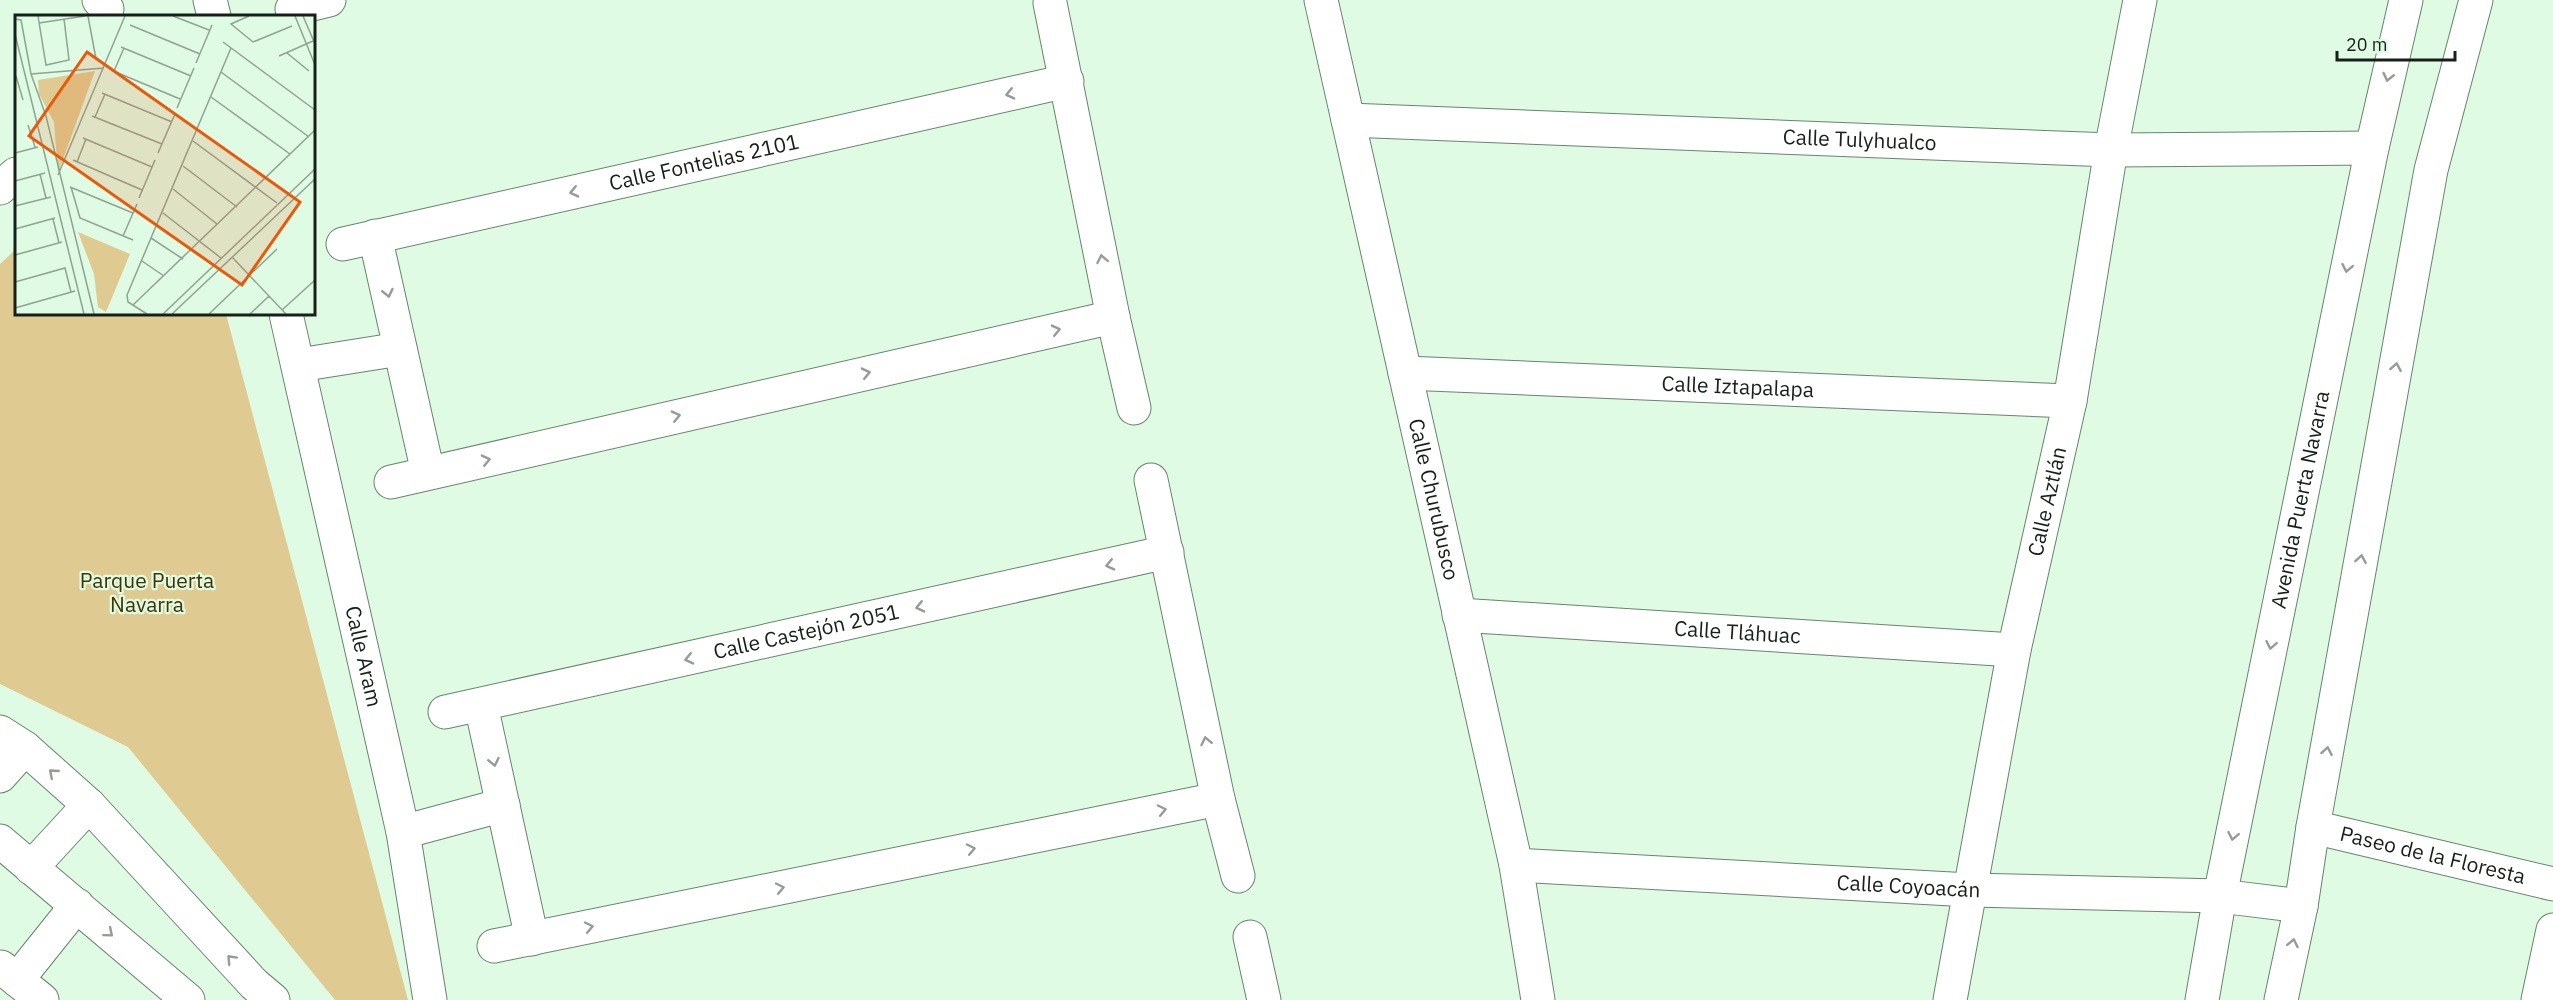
<svg xmlns="http://www.w3.org/2000/svg" width="2553" height="1000" viewBox="0 0 2553 1000" font-family="'IBM Plex Sans',sans-serif">
	<style>
		.green { fill: #dfcb91 }
		.lines { fill: none; stroke-linecap: round; stroke-linejoin: round }
		.street-casing { stroke: #6a836e; stroke-width: 35 }
		.secondary-casing { stroke: #6a836e; stroke-width: 35 }
		.street { stroke: #fff; stroke-width: 33 }
		.secondary { stroke: #fff; stroke-width: 33 }
		.oneway { stroke: #969b97 }
		.labels { text-anchor: middle; stroke-width: 4.5; stroke-linejoin: round; paint-order: stroke }
		.street-label { font-size: 21px; fill: #162018; stroke: #dffbe4 }
		.park-label { font-size: 21px; fill: #423300; stroke: #dffbe4 }
		.inset-road { fill: none; stroke: #8fa392; stroke-width: 1.5 }
		.view { fill: #e8590c; fill-opacity: 0.15; stroke: #e8590c; stroke-width: 3 }
		.inset-edge { fill: none; stroke: #162018; stroke-width: 3 }
	</style>
	<rect width="100%" height="100%" fill="#dffbe4"/>
	<path class="green" d="M16,249V314H226L408,1000H335L128,747L0,684V264Z"/>
	<g class="lines">
		<g class="street-casing">
			<g id="street">
				<path d="M99,0L107,9"/>
				<path d="M210,0L214,16"/>
				<path id="s1" d="M1321,0L1516,865L1538,1000"/>
				<path d="M1050,3L1113,317L1134,408"/>
				<path d="M292,9L329,0"/>
				<path id="s2" d="M1348,120L2111,150L2372,148"/>
				<path d="M0,188L16,174"/>
				<path d="M375,236L428,473"/>
				<path id="s3" d="M343,244L1067,81"/>
				<path id="s4" d="M286,314L403,832L430,1000"/>
				<path d="M299,365L400,349"/>
				<path id="s5" d="M1405,373L2070,401"/>
				<path d="M1151,480L1218,799L1238,876"/>
				<path d="M391,482L1113,317"/>
				<path id="s6" d="M1459,615L2014,650"/>
				<path d="M481,705L532,939"/>
				<path id="s7" d="M445,712L1167,552"/>
				<path d="M0,732L25,748L89,805L254,984L273,1000"/>
				<path d="M0,776L25,748"/>
				<path d="M403,832L503,805"/>
				<path d="M0,841L188,1000"/>
				<path id="s8" d="M1516,865L1970,890L2220,896L2301,906"/>
				<path d="M31,868L89,805"/>
				<path d="M1250,937L1264,1000"/>
				<path d="M494,946L1218,799"/>
				<path d="M1,967L42,1000"/>
				<path d="M17,980L77,905"/>
				<path id="s9" d="M1950,1000L2014,650L2070,401L2111,150L2140,0"/>
				<path d="M2538,1000L2553,930"/>
			</g>
		</g>
		<g class="secondary-casing">
			<g id="secondary">
				<path id="s10" d="M2313,827L2553,884"/>
				<path id="s11" d="M2202,1000L2220,896L2372,148L2406,0"/>
				<path d="M2281,1000L2301,906L2313,827L2431,170L2476,0"/>
			</g>
		</g>
		<use href="#street" class="street"/>
		<use href="#secondary" class="secondary"/>
	</g>
	<defs><path id="oneway-chevron" d="M-2-3.5L2.5 0L-2 3.5" fill="none" stroke-width="1.6" stroke-linecap="round" stroke-linejoin="round" transform="scale(1.5)"/></defs>
	<g class="oneway">
		<use href="#oneway-chevron" transform="translate(2388 77) rotate(103)"/>
		<use href="#oneway-chevron" transform="translate(1010 94) rotate(167)"/>
		<use href="#oneway-chevron" transform="translate(574 192) rotate(167)"/>
		<use href="#oneway-chevron" transform="translate(1102 259) rotate(-101)"/>
		<use href="#oneway-chevron" transform="translate(2347 268) rotate(101)"/>
		<use href="#oneway-chevron" transform="translate(388 293) rotate(77)"/>
		<use href="#oneway-chevron" transform="translate(1056 330) rotate(-13)"/>
		<use href="#oneway-chevron" transform="translate(2396 367) rotate(-80)"/>
		<use href="#oneway-chevron" transform="translate(866 373) rotate(-13)"/>
		<use href="#oneway-chevron" transform="translate(676 416) rotate(-13)"/>
		<use href="#oneway-chevron" transform="translate(486 460) rotate(-13)"/>
		<use href="#oneway-chevron" transform="translate(2361 559) rotate(-80)"/>
		<use href="#oneway-chevron" transform="translate(1110 565) rotate(167)"/>
		<use href="#oneway-chevron" transform="translate(920 607) rotate(167)"/>
		<use href="#oneway-chevron" transform="translate(2271 645) rotate(101)"/>
		<use href="#oneway-chevron" transform="translate(689 659) rotate(167)"/>
		<use href="#oneway-chevron" transform="translate(1206 741) rotate(-102)"/>
		<use href="#oneway-chevron" transform="translate(2327 751) rotate(-80)"/>
		<use href="#oneway-chevron" transform="translate(494 762) rotate(78)"/>
		<use href="#oneway-chevron" transform="translate(53 773) rotate(-139)"/>
		<use href="#oneway-chevron" transform="translate(1162 810) rotate(-12)"/>
		<use href="#oneway-chevron" transform="translate(2233 836) rotate(101)"/>
		<use href="#oneway-chevron" transform="translate(971 849) rotate(-12)"/>
		<use href="#oneway-chevron" transform="translate(780 888) rotate(-12)"/>
		<use href="#oneway-chevron" transform="translate(589 927) rotate(-12)"/>
		<use href="#oneway-chevron" transform="translate(109 933) rotate(40)"/>
		<use href="#oneway-chevron" transform="translate(2293 943) rotate(-78)"/>
		<use href="#oneway-chevron" transform="translate(231 959) rotate(-133)"/>
	</g>
	<g class="labels">
		<g class="street-label">
			<text dy="7" stroke="none"><textPath href="#s2" startOffset="512">Calle Tulyhualco</textPath></text>
			<text dy="7" stroke="none"><textPath href="#s3" startOffset="370">Calle Fontelias 2101</textPath></text>
			<text dy="7" stroke="none"><textPath href="#s5" startOffset="333">Calle Iztapalapa</textPath></text>
			<text dy="7" stroke="none"><textPath href="#s1" startOffset="512">Calle Churubusco</textPath></text>
			<text dy="7" stroke="none"><textPath href="#s11" startOffset="510">Avenida Puerta Navarra</textPath></text>
			<text dy="7" stroke="none"><textPath href="#s9" startOffset="508">Calle Aztlán</textPath></text>
			<text dy="7" stroke="none"><textPath href="#s7" startOffset="370">Calle Castejón 2051</textPath></text>
			<text dy="7" stroke="none"><textPath href="#s6" startOffset="279">Calle Tláhuac</textPath></text>
			<text dy="7" stroke="none"><textPath href="#s4" startOffset="351">Calle Aram</textPath></text>
			<text dy="7" stroke="none"><textPath href="#s10" startOffset="123">Paseo de la Floresta</textPath></text>
			<text dy="7" stroke="none"><textPath href="#s8" startOffset="393">Calle Coyoacán</textPath></text>
		</g>
		<g class="park-label">
			<text x="147" y="588">Parque Puerta<tspan x="147" dy="24">Navarra</tspan></text>
		</g>
	</g>
	<g transform="translate(15 15)">
		<rect width="300" height="300" fill="#dffbe4"/>
		<path d="M80,56L43,158L39,107L24,79L23,65ZM63,217L115,239L91,297L83,292L79,259Z" fill="#dfcb91"/>
		<path class="inset-road" d="M23,1L31,50L54,45L49,4M73,1L81,44M158,1L194,15M234,1L216,9L238,27L277,11M280,1L300,50M288,1L300,29M0,4L6,5L16,59L31,101L79,299M24,8L70,1M115,10L185,39M0,19L69,299M208,27L300,95M106,32L176,61M272,38L294,56M264,41L298,26M181,48L197,10M96,55L165,84M99,56L109,33M206,57L294,122M16,59L89,53M1,61L8,85M87,78L157,107M196,82L275,139M162,93L179,53M77,101L147,129M80,102L90,79M13,110L20,132M68,123L137,152M178,126L262,188M0,138L23,132M143,138L160,99M58,145L127,175M62,147L71,124M168,151L222,192M25,159L31,183M43,160L110,1M0,166L30,158M55,172L118,198M56,172L65,203L118,225M158,174L202,209M124,183L140,145M0,191L36,182M148,198L206,243M38,204L44,228M0,214L40,203M108,221L122,189M136,223L168,244M0,240L47,227M217,242L271,299M127,246L149,261M0,267L50,253L56,277M118,290L300,115M0,293L60,276M267,295L300,265M132,299L113,287L112,280L216,33M148,299L300,154M157,299L300,164M194,299L262,234M235,299L254,281"/>
		<path class="view" d="M72,37L285,187L227,270L14,121Z"/>
		<rect width="300" height="300" class="inset-edge"/>
	</g>
	<path d="M2337 51v9h118v-9" fill="none" stroke="#162018" stroke-width="3"/>
	<text x="2346" y="51" font-size="18" fill="#162018" stroke="#dffbe4" stroke-width="4.5" paint-order="stroke">20 m</text>
</svg>
